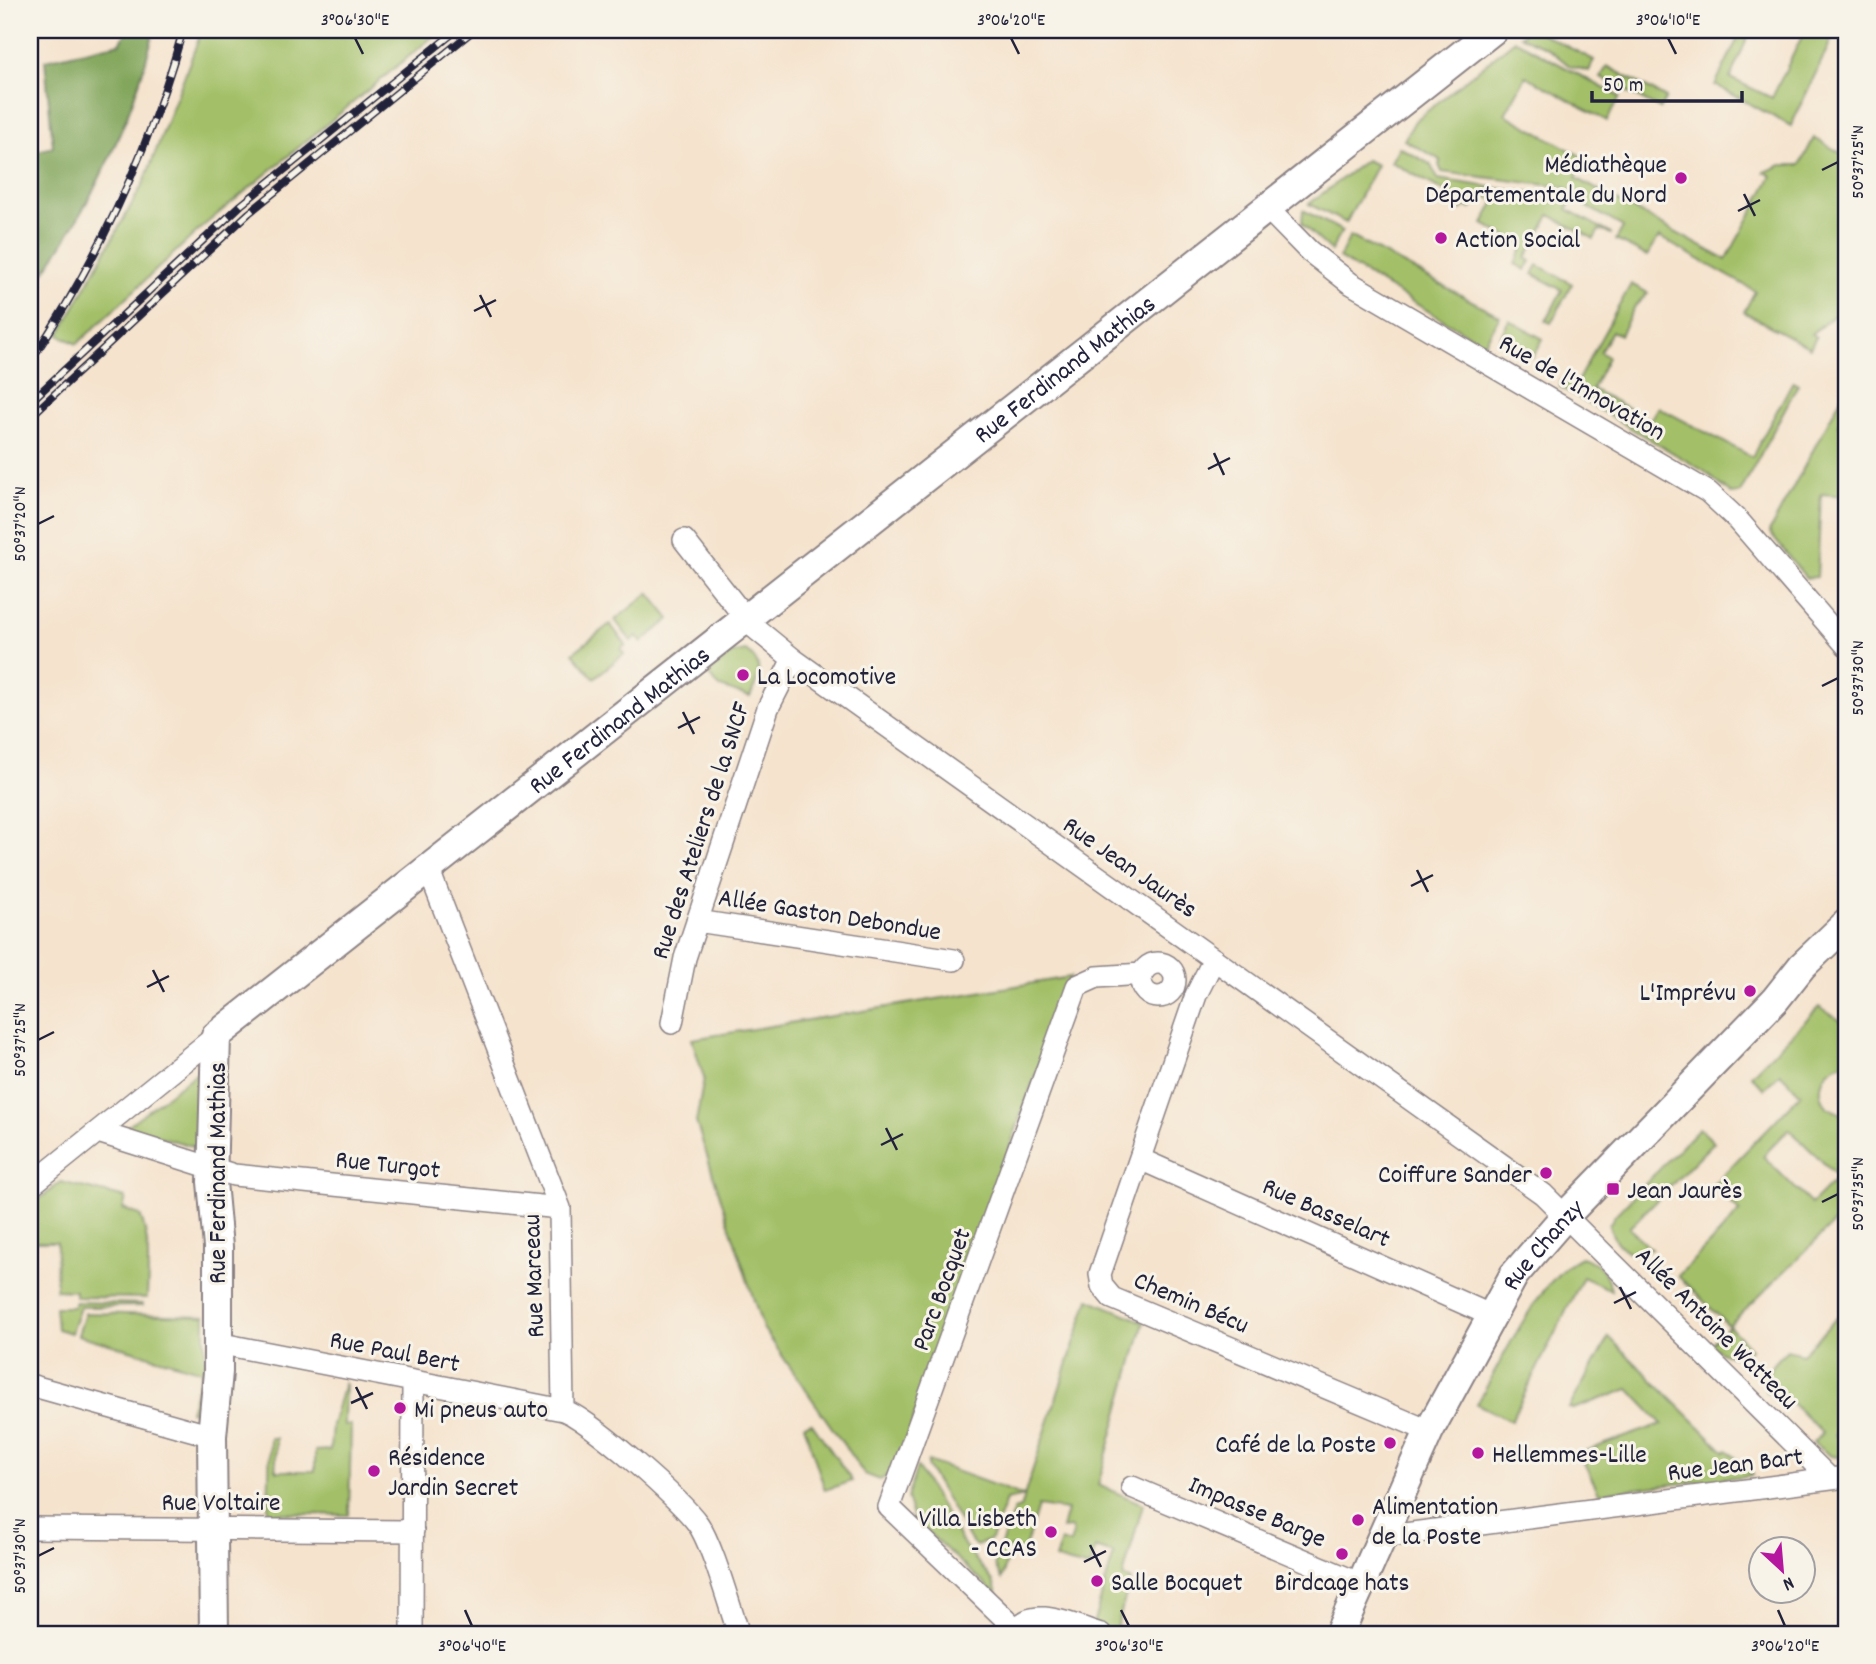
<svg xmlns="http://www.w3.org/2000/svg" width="1876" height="1664" viewBox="0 0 1876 1664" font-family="Dekko,sans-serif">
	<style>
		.green { fill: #a3c067; stroke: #627151; stroke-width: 2; fill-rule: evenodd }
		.forest { fill: #82a65c; stroke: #52644c; stroke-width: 2 }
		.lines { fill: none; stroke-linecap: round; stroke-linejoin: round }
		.minor-casing { stroke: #8c8284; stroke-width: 24 }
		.tertiary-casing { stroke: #8c8284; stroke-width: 32 }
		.minor { stroke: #fff; stroke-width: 21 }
		.tertiary { stroke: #fff; stroke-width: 28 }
		.rail-casing { stroke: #22223b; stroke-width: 8 }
		.rail { stroke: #f7f3e8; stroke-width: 5; stroke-dasharray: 16; stroke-linecap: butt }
		.ticks { fill: none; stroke: #22223b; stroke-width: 2.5 }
		.poi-dot { fill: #b5179e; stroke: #f7f3e8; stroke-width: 2.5 }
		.labels { text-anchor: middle; stroke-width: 6; stroke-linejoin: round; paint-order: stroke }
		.poi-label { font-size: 26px; fill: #22223b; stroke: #f7f3e8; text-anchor: start }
		.street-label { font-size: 26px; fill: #22223b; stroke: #f7f3e8 }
		.neatline { fill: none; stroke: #22223b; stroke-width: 2.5 }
		.ticks-label { font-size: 18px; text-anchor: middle; fill: #22223b }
	</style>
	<rect width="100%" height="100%" fill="#f7f3e8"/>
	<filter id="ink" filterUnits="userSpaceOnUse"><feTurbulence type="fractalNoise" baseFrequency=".0143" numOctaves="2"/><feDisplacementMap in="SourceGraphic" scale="14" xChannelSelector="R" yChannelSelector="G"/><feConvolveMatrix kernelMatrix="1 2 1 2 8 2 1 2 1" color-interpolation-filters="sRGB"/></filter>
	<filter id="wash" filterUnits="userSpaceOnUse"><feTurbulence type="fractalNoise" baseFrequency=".00686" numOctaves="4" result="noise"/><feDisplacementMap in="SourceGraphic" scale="28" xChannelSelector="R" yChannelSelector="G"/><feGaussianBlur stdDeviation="1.57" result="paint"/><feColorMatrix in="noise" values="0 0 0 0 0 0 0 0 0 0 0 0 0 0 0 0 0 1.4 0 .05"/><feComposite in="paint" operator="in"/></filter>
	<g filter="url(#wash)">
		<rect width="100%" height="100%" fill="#f5e3cd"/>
		<path class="green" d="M202,30H441L202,227L77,344L59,335L144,182Z
			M1527,30H1535L1594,60L1589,71L1570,66L1546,47L1520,36Z
			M1742,30H1751L1730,78L1772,98L1805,30H1836L1791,126L1715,85Z
			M1515,40L1620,97L1607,121L1526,76L1505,114L1586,159L1576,178L1726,260L1772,176L1765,172L1781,165H1800L1814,138L1846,156V292L1844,297L1846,306L1811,334L1816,337L1810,348L1744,312L1755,291L1659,237L1647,256L1616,240L1623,227L1579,202L1576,194L1563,187L1442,172L1439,165L1441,160L1404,140L1415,121Z
			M1607,66L1666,98L1660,109L1601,78Z
			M1399,147L1430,164L1438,179L1562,198L1571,202L1567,209L1612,234L1599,230L1594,239L1550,215L1526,258L1531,261L1526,270L1515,264L1524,246L1483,224L1495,201L1481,193L1471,209L1465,206L1462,210L1452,204L1455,197L1391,162Z
			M1366,160L1377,165L1346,223L1309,204Z
			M1303,210L1342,231L1331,251L1302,224Z
			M1350,236L1500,316L1484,344L1339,258Z
			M1538,265L1572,284L1551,323L1546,321L1562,290L1533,274Z
			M1631,284L1648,293L1635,306L1620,335L1612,331L1600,352L1608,357L1592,389L1650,420L1658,407L1752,457L1793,381L1798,384L1740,493L1731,494L1704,471L1560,387L1561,381L1574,387Z
			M1509,320L1543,339L1533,357L1500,338Z
			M1846,389V412L1838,425L1846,431V496L1821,494L1817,577L1806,578L1769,532Z
			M649,593L670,619L642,642L637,636L631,641L615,620Z
			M610,624L626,645L621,649L624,654L594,678L573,653Z
			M746,651C766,664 758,679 750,697L720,687L707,674L731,654Z
			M1070,977L895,1471L880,1480L864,1474L763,1328L696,1122L704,1078L692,1039Z
			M1819,1007L1846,1024V1062C1823,1068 1813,1088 1828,1108L1846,1116V1211L1729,1326L1751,1349C1735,1360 1724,1356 1710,1345L1729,1326L1678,1276L1740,1212L1713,1185L1801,1094L1780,1073L1764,1089L1751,1075ZM1789,1129L1838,1177L1811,1204L1763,1156Z
			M195,1074L207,1078L203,1149L126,1127Z
			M1699,1128L1714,1142L1629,1228L1651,1249L1632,1254C1619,1247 1613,1240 1609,1225L1615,1215Z
			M61,1182L126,1198L123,1209L140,1215C151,1242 148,1269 147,1298L75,1297V1291L56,1290L57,1242H30V1207Z
			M1581,1257C1598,1262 1607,1272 1611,1290L1583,1277L1511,1421L1477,1404C1501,1363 1539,1277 1581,1257Z
			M1089,1299L1144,1322L1098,1485L1143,1504L1123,1577L1130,1580L1115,1634L1092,1628L1114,1554L1095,1548L1090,1568L1055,1559L1061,1541L1070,1544L1073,1533L1071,1528L1062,1529L1067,1510L1038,1506L1024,1551L1010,1547L1002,1579L995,1566L996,1558L1014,1510L1020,1508L1024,1496L1006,1500L991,1539L977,1546L973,1544L927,1466L928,1461L1024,1496Z
			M75,1302L143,1304V1306L80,1307L71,1333L57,1329L55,1307H74Z
			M1846,1308V1423L1835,1435L1846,1447V1458L1831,1456L1813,1443L1822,1433L1782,1393L1766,1392C1760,1374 1776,1362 1787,1350L1802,1354Z
			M85,1313L205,1316V1415L190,1411L202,1371L78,1335Z
			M1609,1337L1725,1452L1727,1450L1753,1475L1599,1493L1579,1453L1662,1424L1629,1389L1573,1409L1569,1408Z
			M345,1381L344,1425H351L349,1515L268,1513L270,1438H276V1471H315V1451L330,1450L332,1425Z
			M812,1423L852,1481L825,1490L804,1425Z
			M917,1467L966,1548L993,1581L998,1596L914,1520L907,1498Z"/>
		<path class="forest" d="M128,30H154C132,124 86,215 30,293V153L53,147L45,60L120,43Z"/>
	</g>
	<g filter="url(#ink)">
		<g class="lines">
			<g class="minor-casing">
				<path id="minor" d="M1266,207L1309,251L1350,283L1708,492L1738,520L1846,645
					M684,540L750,624L793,659L1543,1194L1830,1479
					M428,868L560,1208L563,1410C588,1418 681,1500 698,1524C713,1546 729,1606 739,1634
					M697,921L954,960
					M1214,959L1196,995L1100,1274L1102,1286L1112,1298L1429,1431
					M1141 980a17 17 0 1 1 34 0a17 17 0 1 1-34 0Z
					M672,1023L685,958L768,708L793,659
					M98,1132L234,1175L560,1208
					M1140,1159L1490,1315
					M30,1186L216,1036
					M217,1343L563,1410
					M30,1385L212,1436
					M1132,1487L1361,1584
					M30,1528L413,1531
					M1381,1537L1846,1477
					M1017,1630L889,1507L1077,986L1097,977L1142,974
					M412,1634L413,1382
					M1016,1634C1026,1601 1079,1628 1101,1634"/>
			</g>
			<g class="tertiary-casing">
				<g id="tertiary">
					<path id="s1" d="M214,1634L212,1436L218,1372V1247L212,1182L216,1036L1493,30"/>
					<path id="s2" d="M1339,1634L1429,1431L1514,1275L1566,1215L1775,1000L1802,966L1846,924"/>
				</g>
			</g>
			<use href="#minor" class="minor"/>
			<use href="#tertiary" class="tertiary"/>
			<g class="rail-casing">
				<path id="rail" d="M30,362C98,260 150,148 183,30
					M30,402L241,205L457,30
					M30,417L249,213L474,30"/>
			</g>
			<use href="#rail" class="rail"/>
		</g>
	</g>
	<path class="ticks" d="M355,38L363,54M1011,38L1019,54M1668,38L1676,54M1822,170L1838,162M1744,194L1755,216M1738,211L1760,200M480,295L491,317M474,311L496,300M1214,453L1224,475M1208,469L1230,458M38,524L54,516M1822,686L1838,678M683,712L694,734M678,728L700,717M1417,870L1428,892M1411,886L1433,875M153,970L164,992M147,987L169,976M38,1040L54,1032M886,1128L897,1150M881,1145L903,1134M1822,1202L1838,1194M1620,1287L1631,1309M1614,1303L1636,1292M356,1387L367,1409M351,1403L373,1393M1090,1545L1101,1567M38,1556L54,1548M1084,1562L1106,1551M465,1610L472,1626M1121,1610L1129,1626M1778,1610L1785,1626"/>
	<g class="poi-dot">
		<circle cx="1681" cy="178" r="7"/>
		<circle cx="1441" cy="238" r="7"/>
		<circle cx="743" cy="675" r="7"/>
		<circle cx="1750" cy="991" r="7"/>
		<circle cx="1546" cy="1173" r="7"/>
		<rect x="1606" y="1182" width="14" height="14" rx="3.5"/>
		<circle cx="400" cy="1408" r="7"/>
		<circle cx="1390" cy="1443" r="7"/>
		<circle cx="1478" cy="1453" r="7"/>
		<circle cx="374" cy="1471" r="7"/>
		<circle cx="1358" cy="1520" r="7"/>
		<circle cx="1051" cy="1532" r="7"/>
		<circle cx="1342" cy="1554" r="7"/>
		<circle cx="1097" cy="1581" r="7"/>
	</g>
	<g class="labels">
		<g class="poi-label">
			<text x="1667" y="172" text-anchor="end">Médiathèque<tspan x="1667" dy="30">Départementale du Nord</tspan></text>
			<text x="1455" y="247">Action Social</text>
			<text x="757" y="684">La Locomotive</text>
			<text x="1736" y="1000" text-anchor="end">L'Imprévu</text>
			<text x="1532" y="1182" text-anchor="end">Coiffure Sander</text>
			<text x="1627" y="1198">Jean Jaurès</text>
			<text x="414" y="1417">Mi pneus auto</text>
			<text x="1376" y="1452" text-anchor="end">Café de la Poste</text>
			<text x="1492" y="1462">Hellemmes-Lille</text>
			<text x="388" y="1465">Résidence<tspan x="388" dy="30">Jardin Secret</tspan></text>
			<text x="1372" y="1514">Alimentation<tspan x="1372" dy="30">de la Poste</tspan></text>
			<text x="1037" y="1526" text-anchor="end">Villa Lisbeth<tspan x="1037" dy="30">- CCAS</tspan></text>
			<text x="1111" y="1590">Salle Bocquet</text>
			<text x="1342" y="1590" text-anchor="middle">Birdcage hats</text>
		</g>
		<g class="street-label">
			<text dy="9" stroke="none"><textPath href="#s1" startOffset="1678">Rue Ferdinand Mathias</textPath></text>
			<text transform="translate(1583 386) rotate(30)" y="9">Rue de l'Innovation</text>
			<text dy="9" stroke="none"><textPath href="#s1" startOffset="1111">Rue Ferdinand Mathias</textPath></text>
			<text transform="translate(699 830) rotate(-72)" y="9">Rue des Ateliers de la SNCF</text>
			<text transform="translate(1131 866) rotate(35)" y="9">Rue Jean Jaurès</text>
			<text transform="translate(830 913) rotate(9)" y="9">Allée Gaston Debondue</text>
			<text transform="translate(388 1163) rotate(6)" y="9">Rue Turgot</text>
			<text transform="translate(216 1173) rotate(-90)" y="9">Rue Ferdinand Mathias</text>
			<text transform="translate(1327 1211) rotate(24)" y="9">Rue Basselart</text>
			<text dy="9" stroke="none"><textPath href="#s2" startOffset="441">Rue Chanzy</textPath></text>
			<text transform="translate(532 1276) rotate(-92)" y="9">Rue Marceau</text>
			<text transform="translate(940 1289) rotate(-70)" y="9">Parc Bocquet</text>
			<text transform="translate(1192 1301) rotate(23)" y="9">Chemin Bécu</text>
			<text transform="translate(1718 1327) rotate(45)" y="9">Allée Antoine Watteau</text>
			<text transform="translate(395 1350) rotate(11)" y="9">Rue Paul Bert</text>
			<text transform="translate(1735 1463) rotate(-7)" y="9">Rue Jean Bart</text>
			<text x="221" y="1510">Rue Voltaire</text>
			<text transform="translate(1258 1510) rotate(23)" y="9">Impasse Barge</text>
		</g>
	</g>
	<rect width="1876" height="1664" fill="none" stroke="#f7f3e8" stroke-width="77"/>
	<g transform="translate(1782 1570) rotate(154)"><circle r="33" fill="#f7f3e8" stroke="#a29fa3" stroke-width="2"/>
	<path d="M0-5L12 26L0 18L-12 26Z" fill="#b5179e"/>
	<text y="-10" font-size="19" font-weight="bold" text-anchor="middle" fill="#22223b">N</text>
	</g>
	<path d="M1592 91v10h150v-10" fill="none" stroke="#22223b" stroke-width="3.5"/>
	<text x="1603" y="91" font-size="21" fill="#22223b" stroke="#f7f3e8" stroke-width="5" paint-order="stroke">50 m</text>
	<rect x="38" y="38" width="1800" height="1588" class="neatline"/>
	<g class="ticks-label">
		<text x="355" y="25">3°06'30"E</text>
		<text x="1011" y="25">3°06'20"E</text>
		<text x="1668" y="25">3°06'10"E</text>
		<text transform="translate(1857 162) rotate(-90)" y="6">50°37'25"N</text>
		<text transform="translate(19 524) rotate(-90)" y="6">50°37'20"N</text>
		<text transform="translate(1857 678) rotate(-90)" y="6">50°37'30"N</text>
		<text transform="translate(19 1040) rotate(-90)" y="6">50°37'25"N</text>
		<text transform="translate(1857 1194) rotate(-90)" y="6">50°37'35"N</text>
		<text transform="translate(19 1556) rotate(-90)" y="6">50°37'30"N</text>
		<text x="472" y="1651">3°06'40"E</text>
		<text x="1129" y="1651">3°06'30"E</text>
		<text x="1785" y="1651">3°06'20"E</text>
	</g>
</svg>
